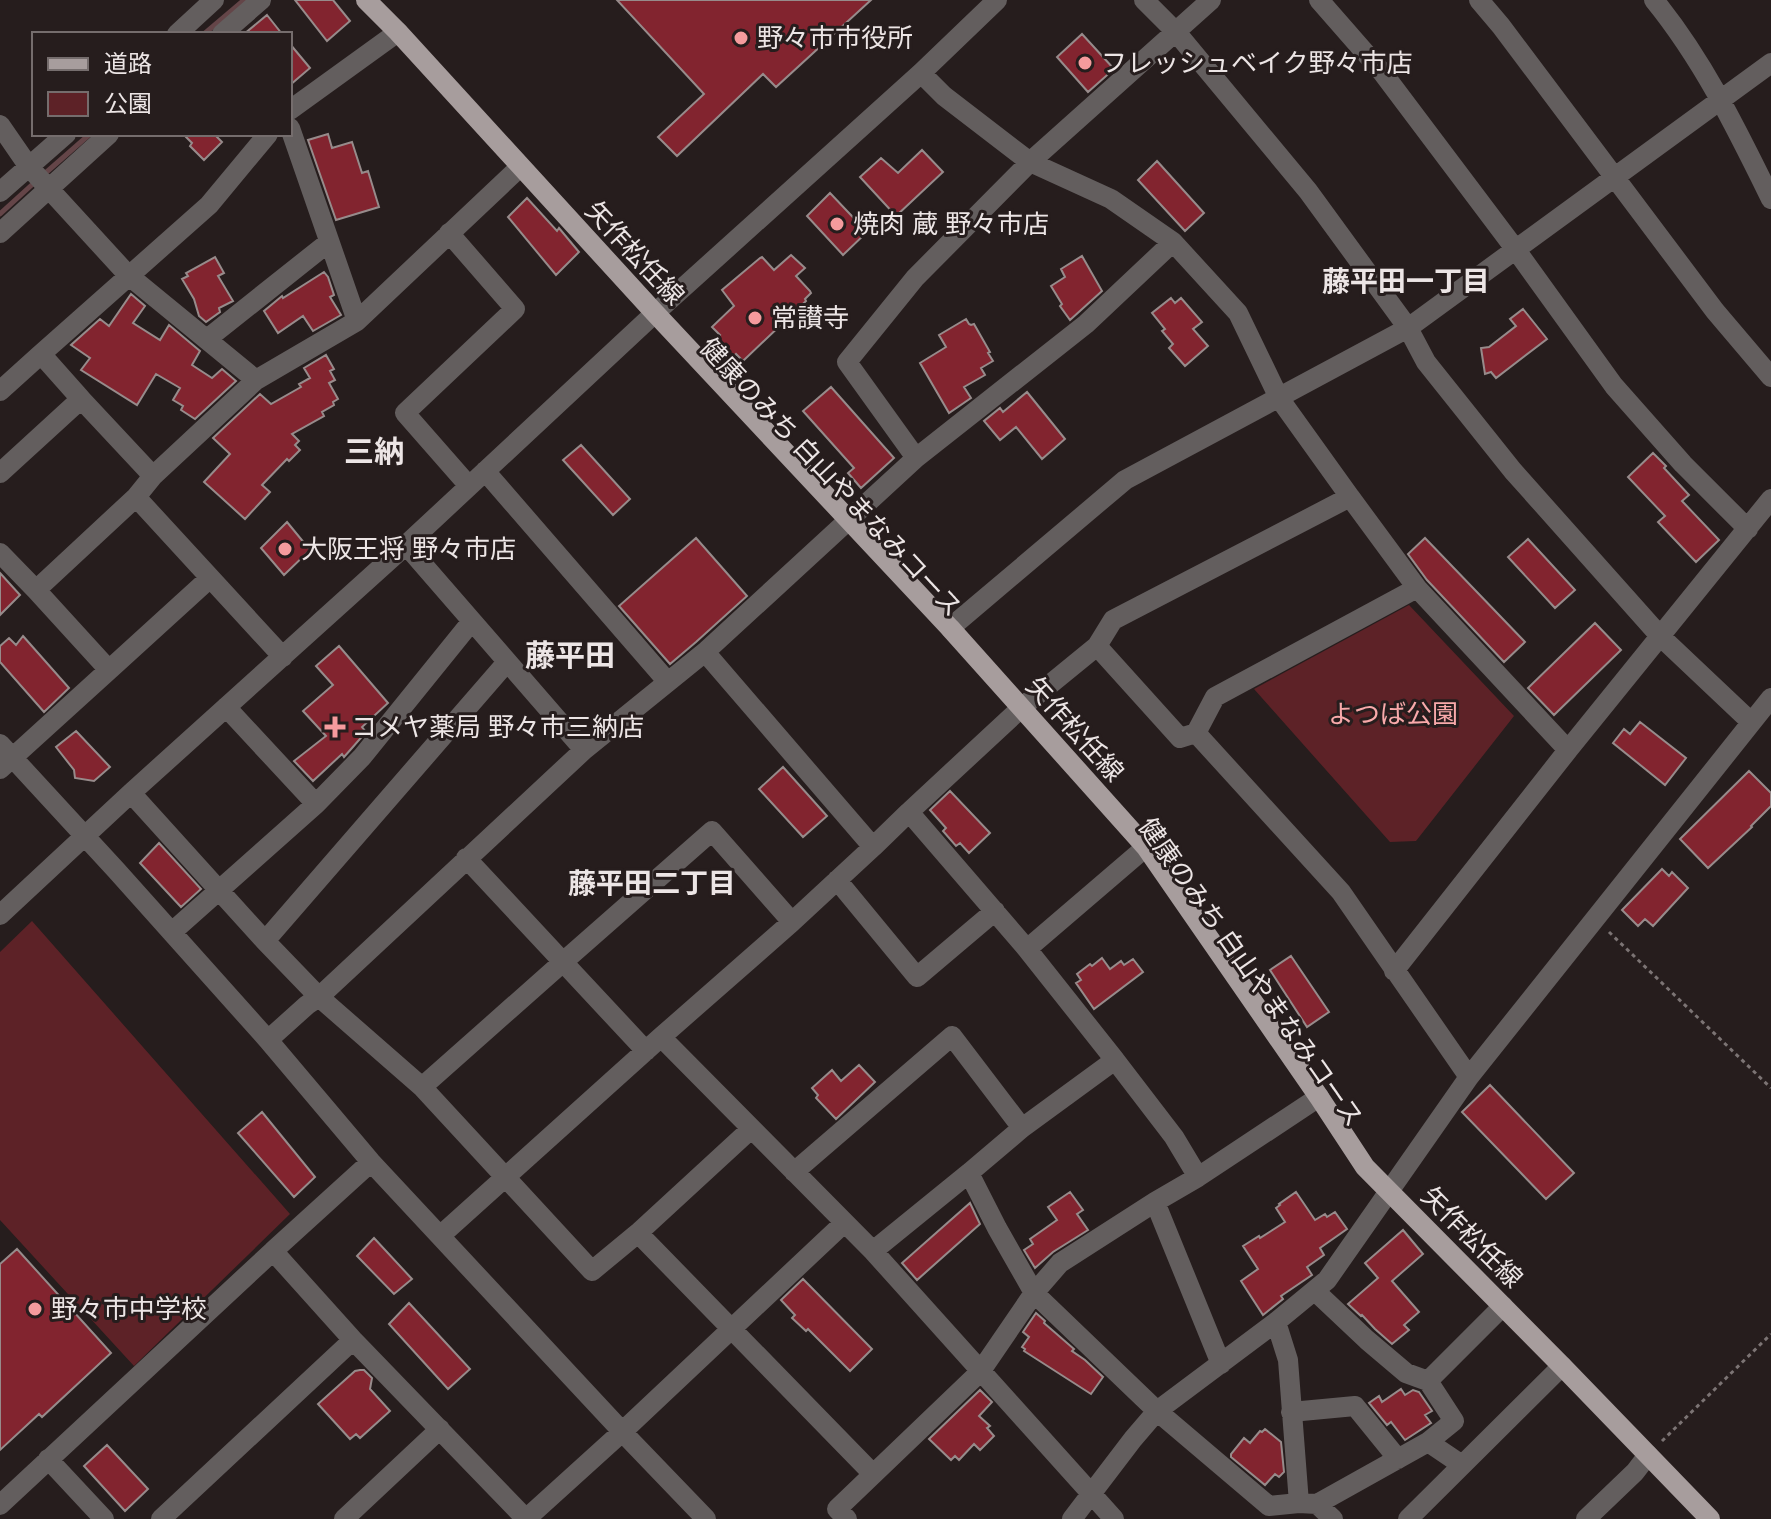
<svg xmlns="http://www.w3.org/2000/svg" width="1771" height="1519" viewBox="0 0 1771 1519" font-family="'PT Sans','Noto Sans JP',sans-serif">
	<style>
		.green { fill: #5d2227 }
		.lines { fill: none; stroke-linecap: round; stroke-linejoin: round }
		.stream { stroke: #644548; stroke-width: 5 }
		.building { fill: #82242f; stroke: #978b8b; stroke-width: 2 }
		.path { stroke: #7c7474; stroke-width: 3; stroke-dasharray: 4 4; stroke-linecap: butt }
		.minor { stroke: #635e5e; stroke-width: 20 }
		.major { stroke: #a79d9d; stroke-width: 20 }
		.poi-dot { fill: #f59b9d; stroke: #261d1d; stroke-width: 3 }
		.labels { text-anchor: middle; stroke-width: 6; stroke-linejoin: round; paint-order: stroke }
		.poi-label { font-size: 26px; fill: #ece5e5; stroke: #261d1d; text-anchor: start }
		.street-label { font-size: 26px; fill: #ece5e5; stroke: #261d1d }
		.park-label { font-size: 26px; fill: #f8a9aa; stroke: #261d1d }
		.neighbourhood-label { font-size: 28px; font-weight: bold; fill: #ece5e5; stroke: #261d1d }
		.quarter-label { font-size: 30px; font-weight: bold; fill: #ece5e5; stroke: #261d1d }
	</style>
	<rect width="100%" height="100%" fill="#261d1d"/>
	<path class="green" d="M1409,605L1514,716L1416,841L1390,842L1254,689Z
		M32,921L290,1214L134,1366L0,1220V952Z"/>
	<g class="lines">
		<path class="stream" d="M204,34L244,0
			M42,176L90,134
			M0,214L35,182"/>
	</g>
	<path class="building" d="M295,0H333L350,21L327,41Z
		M617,0H871L776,87L763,74L677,156L658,137L704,94Z
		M267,15L282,34H244Z
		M1082,34L1114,69L1088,92L1057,57Z
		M290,44L310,68L290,85Z
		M183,134H214L222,142L204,160L190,146L192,143Z
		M328,134L332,148L352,142L362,173L368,171L379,207L336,220L308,140Z
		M922,150L943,172L896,216L860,177L881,158L898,173Z
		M1157,161L1204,213L1185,231L1138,180Z
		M830,193L867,232L843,255L807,216Z
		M527,198L557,231L559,228L579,252L556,275L508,217Z
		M791,255L805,268L796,276L810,291L811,293L805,299L806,301L744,360L743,361L736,354L730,360L713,341L720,335L712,327L734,306L722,290L760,258L762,257L774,270Z
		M1082,256L1102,291L1070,320L1060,306L1062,304L1051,286L1065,277L1061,269Z
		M215,257L224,273L218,276L233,301L219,308L220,312L206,322L199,316L194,299L182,279L188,276L186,273Z
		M324,272L328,277L334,295L330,297L341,315L313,331L303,316L278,333L264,311L282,296L283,298Z
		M131,294L145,306L133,323L160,340L169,325L200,351L192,365L212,378L222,369L236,381L195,419L181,410L183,406L173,400L180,388L156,374L137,405L81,370L90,358L71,345L100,319L109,326Z
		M1171,298L1175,303L1181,298L1202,322L1193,329L1208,346L1185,366L1169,348L1173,344L1162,331L1165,329L1152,313Z
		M1523,309L1547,339L1496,378L1491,372L1485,374L1481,348L1489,347L1516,326L1510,319Z
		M966,319L969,324L971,325L974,324L990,352L988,353L993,361L981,368L985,375L964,387L971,398L949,413L920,363L946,347L939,335Z
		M326,355L334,369L330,371L335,380L329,383L338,399L333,402L334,405L322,412L324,416L292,434L299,441L295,445L300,450L289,461L287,459L262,485L270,492L245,519L204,482L230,454L213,438L260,394L271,404L301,387L299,384L310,378L304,368Z
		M831,387L894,458L861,488L848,473L854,468L803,411Z
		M1027,392L1065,439L1042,459L1016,427L1000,440L984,421L1000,408L1003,412Z
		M581,445L630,499L613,515L563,460Z
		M1653,453L1666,466L1664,468L1689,495L1682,501L1719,540L1696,562L1658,522L1665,516L1628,477Z
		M287,522L310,550L284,575L261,548Z
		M696,538L747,596L696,642L670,664L619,606Z
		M1425,538L1525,642L1504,662L1427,580L1408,554Z
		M1528,539L1575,590L1555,608L1508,557Z
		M0,573L20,595L0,615Z
		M1595,623L1621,650L1554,715L1528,688Z
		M23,636L69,688L44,712L0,662V646L9,638L16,645Z
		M339,646L388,703L362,727L366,732L352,748L344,757L342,754L313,781L294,761L326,736L303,711L333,685L316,666Z
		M1640,722L1686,758L1665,785L1613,743L1624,729L1630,734Z
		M76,731L110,767L94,781L75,778L74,770L56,747Z
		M783,767L827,816L803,837L759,789Z
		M1749,771L1771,793V806L1751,826L1752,827L1708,868L1680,839Z
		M950,791L990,833L969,853L960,843L956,846L943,831L946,828L930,810Z
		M159,843L201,889L181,907L140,863Z
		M1662,869L1669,876L1672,872L1688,888L1653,926L1645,919L1638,926L1622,910Z
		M1291,956L1329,1012L1307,1027L1270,970Z
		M1102,958L1110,969L1121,961L1124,965L1133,959L1143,972L1094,1009L1076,983L1081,980L1077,974L1090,964L1092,966Z
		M859,1065L875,1082L836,1119L816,1098L818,1095L812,1088L832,1070L841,1081Z
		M1490,1085L1574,1173L1546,1199L1462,1112Z
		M262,1112L315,1177L294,1197L238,1133Z
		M1070,1192L1083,1210L1077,1214L1088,1230L1053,1252L1035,1268L1024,1250L1033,1244L1030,1239L1057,1220L1048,1207Z
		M1296,1192L1315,1220L1325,1214L1327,1217L1335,1212L1347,1229L1320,1248L1324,1255L1307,1267L1312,1275L1281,1296L1283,1299L1263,1315L1241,1281L1258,1269L1243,1246L1259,1236L1260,1238L1285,1222L1276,1208L1280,1205L1279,1204Z
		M970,1203L980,1224L917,1280L902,1263Z
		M1403,1230L1423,1254L1392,1281L1419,1312L1404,1325L1409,1330L1392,1344L1375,1329L1362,1315L1361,1316L1348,1304L1378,1278L1365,1263Z
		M374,1238L412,1279L394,1294L357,1256Z
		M17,1249L111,1353L42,1417L39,1414L0,1450V1264Z
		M803,1279L872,1349L850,1371L808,1329L806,1331L792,1318L795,1315L781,1300Z
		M409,1303L470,1369L448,1389L389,1324Z
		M1036,1313L1045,1321L1044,1323L1074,1349L1072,1351L1085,1360L1103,1377L1091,1394L1024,1351L1025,1349L1022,1347L1029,1337L1023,1332Z
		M360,1370H364L372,1378L370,1389L390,1411L360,1438L356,1434L350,1439L318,1404L355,1371Z
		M1401,1389L1405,1395L1413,1390L1419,1392L1432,1411L1425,1415L1431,1423L1405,1440L1391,1422L1387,1425L1369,1403L1379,1396L1382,1402Z
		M980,1390L992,1402L979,1416L990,1426L987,1428L994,1436L980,1450L974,1444L959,1460L955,1456L951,1460L929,1439Z
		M1265,1429L1281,1442L1284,1472L1279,1477L1275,1474L1265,1485L1231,1457V1454L1244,1438L1250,1443L1260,1431L1262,1432Z
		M107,1445L148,1489L125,1511L84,1466Z"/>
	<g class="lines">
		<path class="path" d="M1609,932L1771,1088
			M1662,1441L1771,1334"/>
		<path class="minor" d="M1144,0L1176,32L1308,191L1408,328L1426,362L1513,471L1660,636L1751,722
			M1319,0L1382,72L1516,250L1614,386L1683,464L1748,529
			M1479,0L1501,26L1715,311L1771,377
			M1654,0C1703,60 1737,130 1771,199
			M177,34L214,0
			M222,34L261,0
			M921,73L944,96L1030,162L1111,199L1173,242L1238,313L1279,398L1350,497
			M290,110L398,32
			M0,125L29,167L128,275L256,380
			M290,128L357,321
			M0,192L66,134
			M0,233L109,134
			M449,233L515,309L405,413L469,486
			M207,339L329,242
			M0,391L41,354
			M81,399L153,476
			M916,458L847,362L915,278L1030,162L1211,0
			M485,471L667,681
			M0,473L81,399L41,354L209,205L268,134
			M136,497L283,657
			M0,553L36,590L136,497L153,476L256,380L357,321L520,167
			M36,590L109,670L210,578
			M472,621L584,750
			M950,628L1125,480L1408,328L1771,63
			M1097,646L1180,738L1196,733L1341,892L1469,1077
			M705,652L873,847L909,812L1021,708L1097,646L1113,620L1350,497L1417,588L1568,750L1771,499
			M226,707L316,804L362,757L472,621L406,545
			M1196,733L1215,697L1417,588
			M0,744L116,870L268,1040L371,1162L631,1441L706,1519
			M0,769L109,670
			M131,793L265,941L319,997L422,1087L592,1271L638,1233L751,1129
			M909,812L1027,949L1115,1060L1022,1128L969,1173L997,1228L1034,1293L1157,1411L1269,1506L1299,1503L1317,1504L1333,1519
			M466,858L563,962L712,831L792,922
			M837,880L917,977L995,911
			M0,915L131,793L406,545L655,313L921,73L997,0
			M172,932L316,804
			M265,941L507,662
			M1027,949L1146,847
			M1394,971L1568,750
			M661,1037L873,1251L1114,1519
			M268,1040L307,1005L319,997L584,750L705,652L916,458L1086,324L1173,242
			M1115,1060L1174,1137L1198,1177
			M422,1087L563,962L646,1051
			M371,1162L273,1251L353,1340L526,1519
			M794,1172L952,1036L1022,1128
			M1155,1202L1221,1364
			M638,1233L873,1474
			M440,1236L661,1037L792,922L873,847
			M873,1251L969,1173
			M1315,1291L1367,1340L1406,1373L1428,1381L1454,1421L1428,1442
			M1276,1322L1288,1360L1299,1503
			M1428,1381L1503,1306
			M1291,1412L1355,1406L1398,1459
			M48,1459L104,1519
			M1317,1504L1428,1442L1462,1465
			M0,1505L273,1251
			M161,1519L353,1340
			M344,1519L440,1429
			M526,1519L622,1432L844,1223
			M847,1519L837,1509L980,1372L1034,1293L1060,1263L1155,1202L1198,1177L1319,1097
			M1072,1519L1133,1439L1157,1411L1276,1322L1327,1280L1469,1077L1771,698
			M1408,1519L1562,1366
			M1586,1519L1635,1472L1648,1455"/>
		<path class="major" d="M366,0L398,32L655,313L950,628L1146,847L1319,1097L1365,1167L1562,1366L1710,1519"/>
	</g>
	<g class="poi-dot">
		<circle cx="741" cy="38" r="8"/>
		<circle cx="1085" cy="63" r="8"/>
		<circle cx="837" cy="224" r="8"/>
		<circle cx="755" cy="318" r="8"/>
		<circle cx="285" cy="549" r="8"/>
		<path d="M331 715h8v8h8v8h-8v8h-8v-8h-8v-8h8z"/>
		<circle cx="35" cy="1309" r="8"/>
	</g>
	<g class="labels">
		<g class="poi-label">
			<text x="757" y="47">野々市市役所</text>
			<text x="1101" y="72">フレッシュベイク野々市店</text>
			<text x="853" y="233">焼肉 蔵 野々市店</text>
			<text x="771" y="327">常讃寺</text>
			<text x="301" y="558">大阪王将 野々市店</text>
			<text x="351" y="736">コメヤ薬局 野々市三納店</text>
			<text x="51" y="1318">野々市中学校</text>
		</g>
		<g class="street-label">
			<text transform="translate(635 253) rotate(47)" y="9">矢作松任線</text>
			<text transform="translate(831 477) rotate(47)" y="9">健康のみち 白山やまなみコース</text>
			<text transform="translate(1075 729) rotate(48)" y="9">矢作松任線</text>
			<text transform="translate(1251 972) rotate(55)" y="9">健康のみち 白山やまなみコース</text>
			<text transform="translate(1472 1237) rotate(45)" y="9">矢作松任線</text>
		</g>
		<g class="park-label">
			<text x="1393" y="723">よつば公園</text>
		</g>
		<g class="neighbourhood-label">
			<text x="1406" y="291">藤平田一丁目</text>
			<text x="652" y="893">藤平田二丁目</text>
		</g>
		<g class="quarter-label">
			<text x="374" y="462">三納</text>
			<text x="570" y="666">藤平田</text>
		</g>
	</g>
	<rect x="32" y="32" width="260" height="104" fill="#261d1d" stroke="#756d6d" stroke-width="2"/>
	<rect x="48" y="58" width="40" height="12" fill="#a79d9d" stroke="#756d6d" stroke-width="2"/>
	<text x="104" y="72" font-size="24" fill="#ece5e5">道路</text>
	<rect x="48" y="92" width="40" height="24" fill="#5d2227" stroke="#756d6d" stroke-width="2"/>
	<text x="104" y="112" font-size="24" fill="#ece5e5">公園</text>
</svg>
